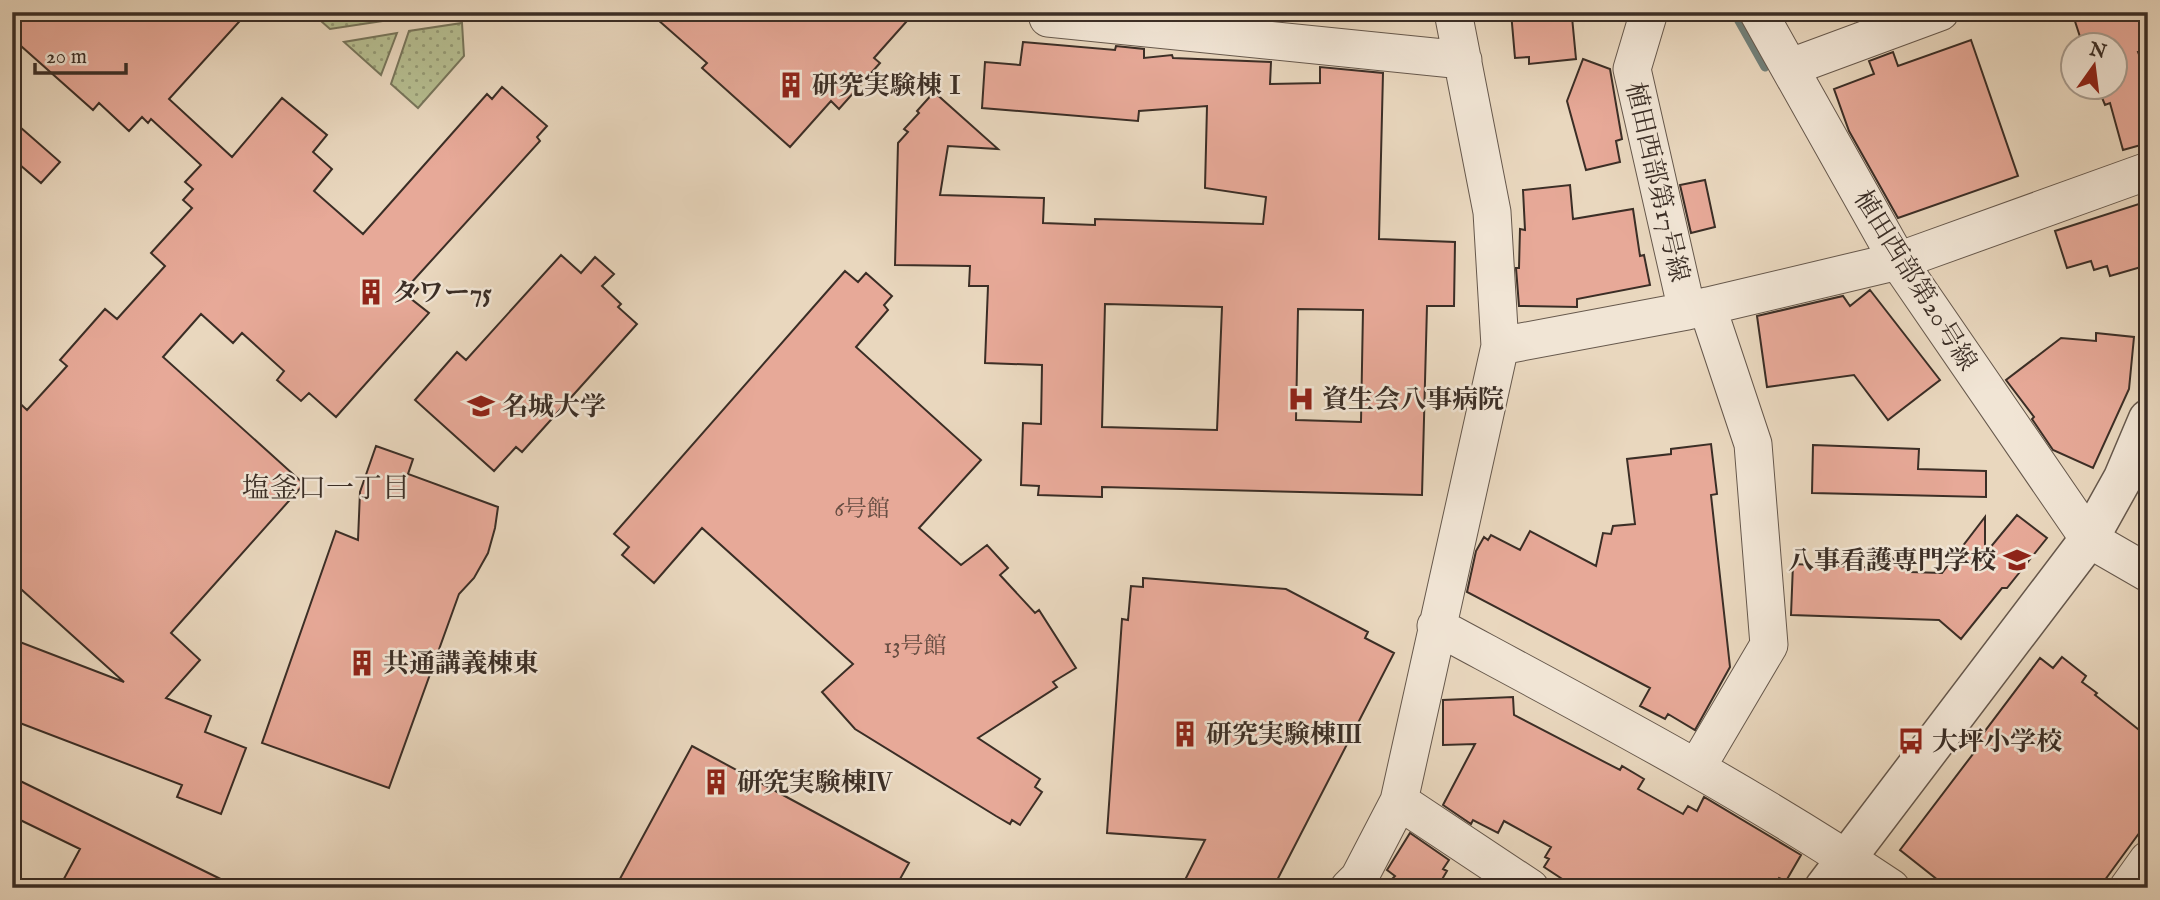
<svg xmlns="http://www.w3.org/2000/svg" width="2160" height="900" viewBox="0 0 2160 900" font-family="'IM FELL English','Noto Serif JP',serif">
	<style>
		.grass { fill: url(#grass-dots); stroke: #78765c; stroke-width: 2 }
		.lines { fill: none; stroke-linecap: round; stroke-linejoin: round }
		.stream { stroke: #72817b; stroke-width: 9 }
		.building { fill: #e7a998; stroke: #3b2e26; stroke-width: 2; fill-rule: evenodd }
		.minor-casing { stroke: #66584c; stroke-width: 39 }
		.tertiary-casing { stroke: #66584c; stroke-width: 41 }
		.minor { stroke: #f1e5d5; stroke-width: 37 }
		.tertiary { stroke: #f1e5d5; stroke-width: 38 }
		.labels { text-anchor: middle; stroke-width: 5; stroke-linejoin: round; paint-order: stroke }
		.number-label { font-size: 23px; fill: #664d42 }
		.poi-label { font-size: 26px; font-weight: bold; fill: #3b2e26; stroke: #f1e5d5; text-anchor: start }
		.street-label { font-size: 26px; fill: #3b2e26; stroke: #f1e5d5 }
		.neighbourhood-label { font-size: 28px; fill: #3b2e26; stroke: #f1e5d5 }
	</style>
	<defs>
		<pattern id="grass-dots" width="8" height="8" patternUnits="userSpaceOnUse" patternTransform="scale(1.75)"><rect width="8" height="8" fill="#b6be91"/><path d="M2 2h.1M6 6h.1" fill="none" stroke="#959b76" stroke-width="1.8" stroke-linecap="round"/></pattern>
	</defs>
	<rect width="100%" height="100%" fill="#e9d7be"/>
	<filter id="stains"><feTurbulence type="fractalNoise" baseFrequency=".00286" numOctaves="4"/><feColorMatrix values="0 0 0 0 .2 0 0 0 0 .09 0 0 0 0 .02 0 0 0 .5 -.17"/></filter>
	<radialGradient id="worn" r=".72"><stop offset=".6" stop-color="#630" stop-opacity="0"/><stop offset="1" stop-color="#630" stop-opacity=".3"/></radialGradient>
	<path class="grass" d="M314,12H404L402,18L330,29L313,14Z
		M462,23L464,56L418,108L391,84L409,31Z
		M397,33L381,75L344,42Z"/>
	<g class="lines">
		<path class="stream" d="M1734,12L1765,67"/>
	</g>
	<path class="building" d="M12,12H248L169,99L232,157L282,98L327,135L313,152L332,169L314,191L363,234L487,94L492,99L502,87L547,126L537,137L540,141L411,283L418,289L410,298L429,313L336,417L309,393L301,401L277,380L284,371L242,333L233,343L201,314L163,357L304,484L171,633L200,660L166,698L211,716L205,732L246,748L221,814L177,797L182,785L12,720V639L124,682L12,581V396L27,410L67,366L60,360L105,309L117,319L165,266L151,253L192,208L183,200L193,189L185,182L201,165L151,119L148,123L142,117L129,131L99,103L93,110L12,38Z
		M649,12H915L874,58L880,63L839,109L831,101L790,147L702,68L707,63Z
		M1511,12H1551L1552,19L1572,17L1576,59L1529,64V57L1515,58Z
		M1852,12H1879L1855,21Z
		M2072,12H2140L2145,50L2138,52L2148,78V143L2123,150L2110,103L2105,105L2098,88H2115V46H2083Z
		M1971,40L2018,176L1898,218L1849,131L1834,89L1874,74L1869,61L1893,52L1898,66Z
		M1023,42L1115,50L1116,46L1144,49V58L1172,55L1173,58L1271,62L1270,84L1320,83V67L1383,73L1379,239L1455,242L1454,306H1427L1422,495L1102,487V497L1038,495L1039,486L1021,485L1023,423L1041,424L1042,365L985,363L988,286H969L970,266L895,265L898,143L908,132L904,129L919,113L917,111L934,92L998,149L948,146L940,195L1044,198L1043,223L1095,225V219L1263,224L1266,197L1205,188L1207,106L1139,111L1138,121L982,108L985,62L1020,65ZM1105,304L1222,307L1217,430L1102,427ZM1298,309L1363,310L1361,422L1296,420Z
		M1583,59L1610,69L1622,139L1616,141L1620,162L1586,170L1567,101Z
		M12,120L60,162L41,183L12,158Z
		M1705,180L1715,227L1691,233L1680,185Z
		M1570,185L1573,219L1633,209L1640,256L1644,255L1650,285L1577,299V307L1519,306L1516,268H1519L1520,229L1525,230L1523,190Z
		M2148,201V265L2110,276L2107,266L2094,270L2091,261L2067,268L2055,231Z
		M561,255L581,273L595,257L614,274L602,286L621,304L618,307L637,324L522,452L516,447L494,471L415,400L457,352L466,360Z
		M845,271L858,282L866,273L892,296L884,305L888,310L856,347L981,460L919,528L961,565L987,545L1008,568L1000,575L1035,613L1039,610L1076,668L1053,682L1057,687L978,738L1040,779L1035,787L1042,792L1020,825L1012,820L1010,824L996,816L855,729L822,692L853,664L702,528L654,583L622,555L629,547L614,534Z
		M1870,290L1940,380L1888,420L1854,375L1767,387L1757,316L1843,296L1850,306Z
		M2096,333L2134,337L2129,389L2093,468L2053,450L2032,419L2034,417L2006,380L2061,338L2096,341Z
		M1711,444L1717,494L1711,495L1730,667L1695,730L1668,714L1665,719L1640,706L1650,688L1467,592L1476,551L1484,537L1488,540L1491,535L1520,550L1530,531L1596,566L1603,533L1611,534L1613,526L1635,524L1627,459L1671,454V449Z
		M1813,445L1919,449L1918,469L1986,471V497L1812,493Z
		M376,446L413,459L408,474L498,507L495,528L488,553L474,578L459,594L389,788L262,743L336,531L358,540L360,492Z
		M2017,515L2047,538L2007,588H2002L1961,639L1939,620L1791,615L1793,564L1879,568L1880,549L1910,572L1942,573L1985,517V554Z
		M1143,578L1286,589L1368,632L1365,638L1394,653L1273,888H1181L1205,840L1107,833L1122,619L1128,620L1131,586L1143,587Z
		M2062,657L2086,676L2082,682L2097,693L2095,695L2148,737V821L2099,888H1948L1900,850L1976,750L1973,747L2040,658L2053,668Z
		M1513,697L1514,715L1620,770L1622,766L1644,779L1638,789L1683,814L1688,806L1697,811L1704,797L1801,855L1786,881L1779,878L1774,888H1576L1544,867L1549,859L1545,857L1551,847L1504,821L1498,833L1473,820L1471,824L1443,805L1475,744L1443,745V700Z
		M692,746L909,863L895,888H615Z
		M12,777L143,841L239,888H59L80,849L12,816Z
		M1410,833L1449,860L1443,869L1447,871L1437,888H1408L1393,878L1395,876L1387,870Z"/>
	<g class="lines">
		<g class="minor-casing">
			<path id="minor" d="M1649,12L1632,69L1687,311
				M1758,12L1898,261L2089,539L2148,573
				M1048,18L1463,60
				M1791,67L1940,12
				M1500,346L1687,311L1898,261L2148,171
				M1436,626C1590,709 1745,790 1891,888
				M1697,767L1769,645L1753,444L1707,306
				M1399,801L1530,888
				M1349,888L1359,878L1399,801L1500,346L1492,212L1453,12
				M2128,888L2148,860"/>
		</g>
		<g class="tertiary-casing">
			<path id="tertiary" d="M1824,888L2089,539L2123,478L2148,419"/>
		</g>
		<use href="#minor" class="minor"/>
		<use href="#tertiary" class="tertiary"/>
	</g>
	<defs>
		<g id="building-bare" transform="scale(2.1)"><path d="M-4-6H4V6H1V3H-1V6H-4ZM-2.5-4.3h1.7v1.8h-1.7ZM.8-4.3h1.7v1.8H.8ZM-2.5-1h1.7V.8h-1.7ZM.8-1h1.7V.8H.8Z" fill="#8f2418" stroke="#f1e5d5" stroke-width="2.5" paint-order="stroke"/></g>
		<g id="hospital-bare" transform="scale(2.1)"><path d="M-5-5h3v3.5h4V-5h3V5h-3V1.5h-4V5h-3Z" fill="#8f2418" stroke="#f1e5d5" stroke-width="2.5" paint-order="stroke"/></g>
		<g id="university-bare" transform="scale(2.1)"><path d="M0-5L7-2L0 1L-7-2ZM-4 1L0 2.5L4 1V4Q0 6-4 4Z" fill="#8f2418" stroke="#f1e5d5" stroke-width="2.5" paint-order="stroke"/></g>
		<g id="school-bare" transform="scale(2.1)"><path d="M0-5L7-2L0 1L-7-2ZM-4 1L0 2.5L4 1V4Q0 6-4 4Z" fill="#8f2418" stroke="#f1e5d5" stroke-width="2.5" paint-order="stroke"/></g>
		<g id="bus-bare" transform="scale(2.1)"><path d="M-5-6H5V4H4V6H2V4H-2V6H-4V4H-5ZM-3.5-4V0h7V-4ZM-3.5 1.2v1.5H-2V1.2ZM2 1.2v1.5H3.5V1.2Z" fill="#8f2418" stroke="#f1e5d5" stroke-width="2.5" paint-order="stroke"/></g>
	</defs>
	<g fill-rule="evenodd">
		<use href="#building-bare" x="791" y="85"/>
		<use href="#building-bare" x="371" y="292"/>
		<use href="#hospital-bare" x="1301" y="399"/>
		<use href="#university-bare" x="481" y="406"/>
		<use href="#school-bare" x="2017" y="560"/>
		<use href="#building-bare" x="362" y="663"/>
		<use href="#building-bare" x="1185" y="734"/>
		<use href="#bus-bare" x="1911" y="741"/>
		<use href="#building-bare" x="716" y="782"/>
	</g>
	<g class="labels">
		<g class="number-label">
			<text x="862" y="516">6号館</text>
			<text x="915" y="653">13号館</text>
		</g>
		<g class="poi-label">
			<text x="812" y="94">研究実験棟Ⅰ</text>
			<text x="392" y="301">タワー75</text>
			<text x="1322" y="408">資生会八事病院</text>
			<text x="502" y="415">名城大学</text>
			<text x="1996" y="569" text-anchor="end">八事看護専門学校</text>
			<text x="383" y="672">共通講義棟東</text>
			<text x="1206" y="743">研究実験棟Ⅲ</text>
			<text x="1932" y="750">大坪小学校</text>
			<text x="737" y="791">研究実験棟Ⅳ</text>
		</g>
		<g class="street-label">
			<text transform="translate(1658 182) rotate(77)" y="9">植田西部第17号線</text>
			<text transform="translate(1916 280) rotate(58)" y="9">植田西部第20号線</text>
		</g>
		<g class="neighbourhood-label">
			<text x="326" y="497">塩釜口一丁目</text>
		</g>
	</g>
	<rect width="2160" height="900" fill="none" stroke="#e9d7be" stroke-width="42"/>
	<rect x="14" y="14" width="2132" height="872" fill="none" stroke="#3b2e26" stroke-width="3.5"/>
	<rect x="21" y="21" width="2118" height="858" fill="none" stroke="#3b2e26" stroke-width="2"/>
	<g transform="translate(2094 66) rotate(14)"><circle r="33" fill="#f1e5d5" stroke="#a89c8f" stroke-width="2"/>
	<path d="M0-5L12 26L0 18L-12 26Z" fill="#8f2418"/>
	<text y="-10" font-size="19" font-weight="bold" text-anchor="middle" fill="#3b2e26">N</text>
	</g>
	<path d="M35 63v10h91v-10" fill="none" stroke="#3b2e26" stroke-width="3.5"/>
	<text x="46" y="63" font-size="21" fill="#3b2e26" stroke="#f1e5d5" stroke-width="5" paint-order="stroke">20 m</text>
	<rect width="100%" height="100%" filter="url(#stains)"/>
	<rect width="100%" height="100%" fill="url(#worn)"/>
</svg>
